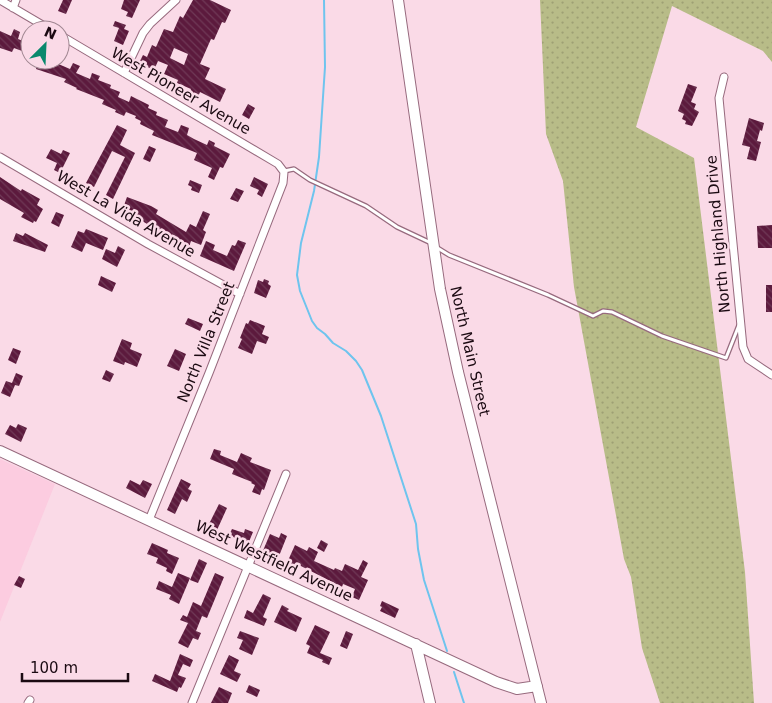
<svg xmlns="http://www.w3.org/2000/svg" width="772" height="703" viewBox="0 0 772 703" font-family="'DejaVu Sans',sans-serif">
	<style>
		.built { fill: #fccce0 }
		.grass { fill: url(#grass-dots) }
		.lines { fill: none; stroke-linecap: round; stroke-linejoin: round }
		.stream { stroke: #6ec4ee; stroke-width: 2 }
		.building { fill: url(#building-back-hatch); fill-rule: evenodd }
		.lane-casing { stroke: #976a7e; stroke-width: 5.5 }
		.street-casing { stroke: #976a7e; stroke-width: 9 }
		.secondary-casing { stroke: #976a7e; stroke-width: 12 }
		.lane { stroke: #fff; stroke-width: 3 }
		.street { stroke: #fff; stroke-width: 7 }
		.secondary { stroke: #fff; stroke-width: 10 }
		.labels { text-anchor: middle; stroke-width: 5; stroke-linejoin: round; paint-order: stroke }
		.street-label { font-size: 15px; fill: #1b0a12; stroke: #fadae7 }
	</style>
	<defs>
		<pattern id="grass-dots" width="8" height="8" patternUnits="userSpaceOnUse" patternTransform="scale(1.25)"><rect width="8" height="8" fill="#b8bc88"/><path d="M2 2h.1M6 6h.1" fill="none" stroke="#9ea074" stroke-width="1.8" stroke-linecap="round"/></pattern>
		<pattern id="building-back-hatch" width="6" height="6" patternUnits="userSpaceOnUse" patternTransform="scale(1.25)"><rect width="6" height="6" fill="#5c1a3d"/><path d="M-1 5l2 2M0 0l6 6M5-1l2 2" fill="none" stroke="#6f3956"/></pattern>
	</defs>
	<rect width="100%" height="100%" fill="#fadae7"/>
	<path class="built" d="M0,459L55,484L0,622Z"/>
	<path class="grass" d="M540,0H772V62L763,51L672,6L636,127L694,158L745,572L754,703H660L642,648L631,577L624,559L574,287L563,181L546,134Z"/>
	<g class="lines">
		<path class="stream" d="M324,0L325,67L319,157L314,191L301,243L297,275L300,291L312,321L317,328L325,334L333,343L346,351L356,361L362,370L381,416L416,524L418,549L424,580L447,651
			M454,672L464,703"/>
	</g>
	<path class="building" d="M63,0H72L66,14L58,11Z
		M124,0H140L132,18L126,16L128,12L121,9Z
		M193,0H210L231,10L225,23L222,22L214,40L211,39L200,64L210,68L205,79L226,89L220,102L200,92L198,97L189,93L191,89L177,83L178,80L164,74L168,65L158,61L154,70L139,63L143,55L147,57L152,45L156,47L164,29L173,32L180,16L183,18ZM174,48L188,54L184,65L170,58Z
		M115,21L126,25L124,29L129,31L123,45L114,41L119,28L113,26Z
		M14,29L20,32L18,39L30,44V54L14,48L12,52L0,48V31L11,36Z
		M39,60H57L56,63L70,69L73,63L80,66L76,73L90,79L92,73L100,76L98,80L111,85L110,88L120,92L118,97L129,102L131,96L149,105L148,108L157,112L156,115L168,120L165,127L178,132L181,125L189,128L187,135L194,139L207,145L209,140L215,143L214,146L230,154L223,168L220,167L214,180L208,177L212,168L194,160L197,153L152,135L154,131L140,124L141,121L135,118L136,116L126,112L124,116L115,112L116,110L102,104L104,100L76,89L77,88L64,82L66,79L36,69Z
		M688,84L697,87L691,102L696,104L694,109L699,112L692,126L685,124L686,121L682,119L684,114L678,111Z
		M248,104L255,108L249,119L242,115Z
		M749,118L764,123L762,131L760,130L757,141L761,142L756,161L747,159L750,147L742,145Z
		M117,125L127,130L120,145L135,153L113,199L106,195L125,157L112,151L94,187L86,183Z
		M149,146L156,149L150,162L143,159Z
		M51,149L61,154L63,150L70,153L60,173L54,170L57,163L46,158Z
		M0,177L21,191L22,189L40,199L37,205L43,209L36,222L34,221L33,223L21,217L24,213L0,199Z
		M254,177L268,184L262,197L257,194L259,190L250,186Z
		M190,180L202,185L199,193L191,190L192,187L188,185Z
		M236,188L244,191L238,202L230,199Z
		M127,197L151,206L158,210L156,214L186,232L190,224L196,227L203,211L210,214L203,230L206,232L201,245L191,241L189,247L181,244L182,242L172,236L170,238L134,216L135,213L123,208Z
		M56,212L64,215L59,227L51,223Z
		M772,225V248H758L757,226Z
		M86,229L108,238L103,250L86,243L82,252L71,247L78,231L84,233Z
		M16,233L23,236L25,233L48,245L45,252L13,241Z
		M238,240L246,243L234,271L200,256L206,241L215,245L213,250L227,256L232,245L235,246Z
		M118,246L125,250L117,267L102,259L106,249L115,253Z
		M101,276L116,283L112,292L98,285Z
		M264,279L269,281L268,284L271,286L266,298L254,293L258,280L263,282Z
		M766,285H772V312H766Z
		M188,318L203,324L200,331L185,324Z
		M250,320L265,326L262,334L269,337L266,344L257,341L252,354L238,348L242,339L240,338L246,323L248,324Z
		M122,339L132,343L130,349L142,354L137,367L125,362L124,365L113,361Z
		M13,348L21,351L16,364L8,360Z
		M175,349L186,354L179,371L167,366Z
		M106,370L114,374L110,382L102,379Z
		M16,373L23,376L19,386L15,385L10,397L1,393L6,381L12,383Z
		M18,424L27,428L21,442L5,434L10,425L16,428Z
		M214,449L221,451L220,455L237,462L241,453L252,458L250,462L271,470L264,490L262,489L260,495L252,492L255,485L251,483L252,482L232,474L234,469L210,459Z
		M181,479L191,484L188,489L192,491L187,502L182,499L175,514L167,510Z
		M130,480L140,485L143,480L152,484L145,498L126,488Z
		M219,504L227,508L217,530L208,526Z
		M232,529L244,533L245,529L253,532L248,544L229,535Z
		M281,533L287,536L279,556L274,553L272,557L262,553L270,534L279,538Z
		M321,540L328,544L324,552L317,548Z
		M152,543L168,550L167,553L179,558L172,574L166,571L167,568L156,563L158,558L147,554Z
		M295,545L307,551L309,547L318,552L314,561L334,570L335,568L342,571L345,564L358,570L363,560L368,563L361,577L368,580L359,600L352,597L355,589L343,584L342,587L297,564L295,569L286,565Z
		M199,559L207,563L198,583L190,580Z
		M178,573L190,578L179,604L169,599L171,595L156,589L159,581L172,587Z
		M215,573L224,577L207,618L202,616L196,631L201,633L198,640L193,638L188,648L178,643L188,623L180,620L183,615L187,617L193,602L201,606Z
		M19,576L25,579L21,588L14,585Z
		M263,594L271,598L263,617L267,619L264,626L244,618L247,610L253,613Z
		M382,601L399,609L395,618L380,611L382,607L380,606Z
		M282,605L289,609L287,611L302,618L296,632L274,622Z
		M315,625L330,632L320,653L332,658L329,665L322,662L323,660L307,653L310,646L306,644Z
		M240,631L259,638L252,655L239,649L243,640L237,638Z
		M346,631L353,634L347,649L340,646Z
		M180,654L193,660L190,667L183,664L178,675L186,678L181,688L179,687L177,692L152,681L155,674L170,681Z
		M229,655L239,660L234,671L241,674L237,682L220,674Z
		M249,685L260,690L257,697L246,692Z
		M219,687L232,693L228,703H211Z"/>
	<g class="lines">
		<g class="lane-casing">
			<path id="lane" d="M284,171L294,169L310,180L366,206L397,227L431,243
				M436,247L449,255L548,295L593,316L603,311L612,312L662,336L726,358L739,325"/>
		</g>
		<g class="street-casing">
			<path id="street" d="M0,0L51,30
				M13,8L16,0
				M60,35L278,164L284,172L283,183L209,373L149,520
				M124,73L143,33L150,24L176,0
				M724,77L719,98L743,347L748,359L772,375
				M0,157L148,244L240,294
				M28,703L30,700
				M192,703L286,474"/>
		</g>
		<g class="secondary-casing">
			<path id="secondary" d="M398,0L440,289L458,372L541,703
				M0,451L496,682L517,689L537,686
				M416,644L430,703"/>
		</g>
		<use href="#lane" class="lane"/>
		<use href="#street" class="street"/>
		<use href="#secondary" class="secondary"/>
	</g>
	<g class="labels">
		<g class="street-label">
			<text transform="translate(181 91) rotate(30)" y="5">West Pioneer Avenue</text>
			<text transform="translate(126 214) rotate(30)" y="5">West La Vida Avenue</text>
			<text transform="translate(718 234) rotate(-95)" y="5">North Highland Drive</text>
			<text transform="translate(206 342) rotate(-68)" y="5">North Villa Street</text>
			<text transform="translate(470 351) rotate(77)" y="5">North Main Street</text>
			<text transform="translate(274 561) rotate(25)" y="5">West Westfield Avenue</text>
		</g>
	</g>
	<g transform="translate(45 45) rotate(24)"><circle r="24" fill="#fadae7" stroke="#a18792"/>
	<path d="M0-4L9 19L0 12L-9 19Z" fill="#09896d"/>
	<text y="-8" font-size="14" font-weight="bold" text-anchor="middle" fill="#1b0a12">N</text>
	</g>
	<path d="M22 673v8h106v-8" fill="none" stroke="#1b0a12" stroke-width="2.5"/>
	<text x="30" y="673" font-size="15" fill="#1b0a12" stroke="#fadae7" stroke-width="4" paint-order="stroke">100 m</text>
</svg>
